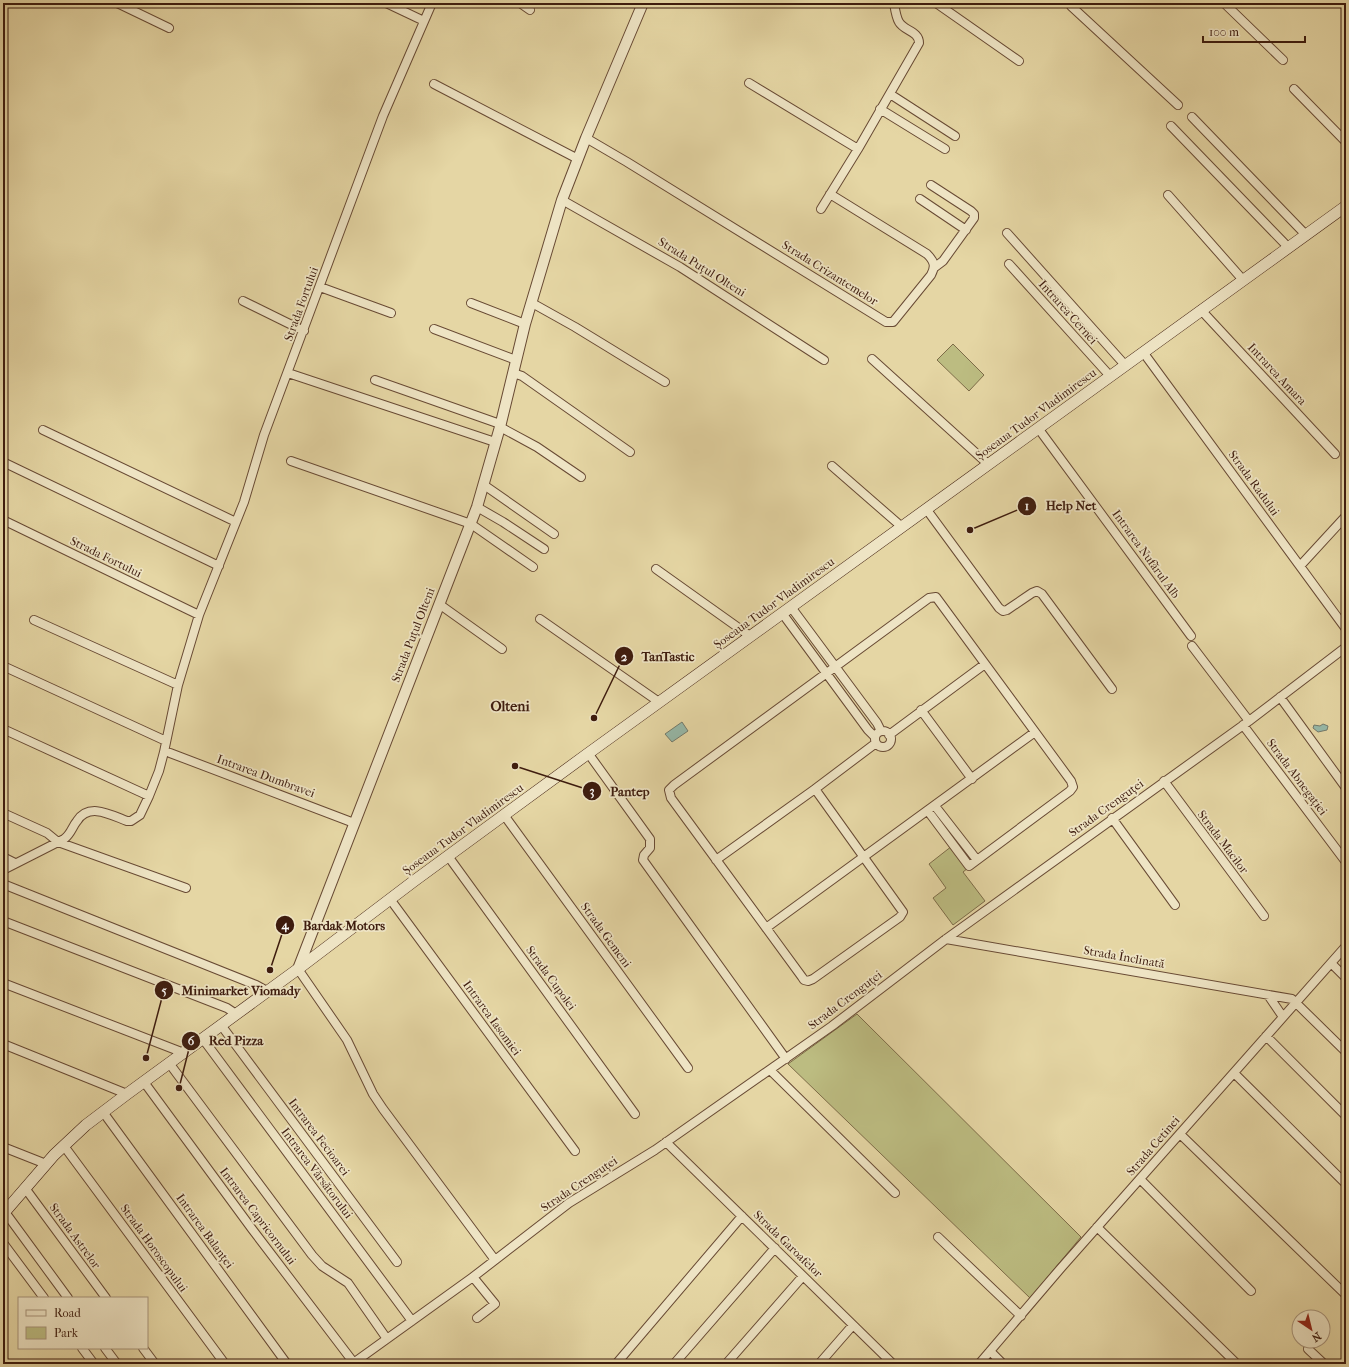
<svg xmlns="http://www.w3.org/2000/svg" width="1349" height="1367" viewBox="0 0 1349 1367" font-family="'IM FELL French Canon',serif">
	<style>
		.green { fill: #bcbc81; stroke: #7d6c48 }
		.water { fill: #96b9a9; stroke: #737a6b }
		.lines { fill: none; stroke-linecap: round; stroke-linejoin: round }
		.minor-casing { stroke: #684a34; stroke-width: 10 }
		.tertiary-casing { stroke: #684a34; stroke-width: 12 }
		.secondary-casing { stroke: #3e1c0e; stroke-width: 12 }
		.minor { stroke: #eee4c4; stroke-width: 8 }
		.tertiary { stroke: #eee4c4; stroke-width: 10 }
		.secondary { stroke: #eee4c4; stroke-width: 11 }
		.labels { text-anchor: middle; stroke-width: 3.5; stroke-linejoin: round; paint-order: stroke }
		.street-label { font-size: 12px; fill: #3e1c0e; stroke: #eee4c4 }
		.quarter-label { font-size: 14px; font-weight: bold; fill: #3e1c0e; stroke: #eee4c4 }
		.leader { fill: none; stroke: #3e1c0e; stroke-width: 1.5 }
		.callout-dot { fill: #3e1c0e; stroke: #eee4c4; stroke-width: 1.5 }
		.mark-label { font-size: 12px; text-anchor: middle; font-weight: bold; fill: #fff }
		.callout-label { font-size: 13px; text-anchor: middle; font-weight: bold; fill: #3e1c0e; stroke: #eee4c4; stroke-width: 3.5; stroke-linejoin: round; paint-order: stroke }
	</style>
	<rect width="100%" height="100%" fill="#e5d6a4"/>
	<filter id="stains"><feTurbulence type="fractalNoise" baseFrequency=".005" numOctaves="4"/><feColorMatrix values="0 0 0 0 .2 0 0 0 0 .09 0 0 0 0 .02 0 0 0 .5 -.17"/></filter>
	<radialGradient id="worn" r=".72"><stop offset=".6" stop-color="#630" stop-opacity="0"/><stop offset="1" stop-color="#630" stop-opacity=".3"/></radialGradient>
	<path class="green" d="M953,344L984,375L969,391L937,360Z
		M952,846L968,868L963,872L985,901L953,925L933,898L946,888L929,864Z
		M857,1014L1081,1237L1030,1298L788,1064Z"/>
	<path class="water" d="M682,722L688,731L672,742L665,734Z
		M1323,724L1328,726L1327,730L1318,732L1313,728L1314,725L1320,726Z"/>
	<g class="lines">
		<g class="minor-casing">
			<path id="minor" d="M117,3L169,28
				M386,3L424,21
				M520,3L530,10
				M936,3L1019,61
				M1072,3L1071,6L1178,105
				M1224,3L1283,60
				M749,83L858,149
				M434,84L578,159
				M1294,89L1346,142
				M890,94L955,136
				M880,109L945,149
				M1192,117L1306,235
				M1171,126L1288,247
				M586,138L627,162L886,322H893L931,275C936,266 934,261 927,254L830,194
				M931,185L971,211L974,214V218L943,261L935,267
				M1168,195L1243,280
				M920,199L966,230
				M562,200L680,267L824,360
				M821,209L858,149L919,43C919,31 904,31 899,22C896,17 895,9 894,3
				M1007,233L1125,365
				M1009,264L1110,376
				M320,287L391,313
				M243,301L304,331
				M471,303L525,324
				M532,303L575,327L665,382
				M1201,310L1335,454
				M434,329L516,360
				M1143,352L1346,629
				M872,359L988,464
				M288,373L495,442
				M513,373L522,376L630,452
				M375,380L500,424
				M500,427L537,447L581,477
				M1038,428L1191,636
				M43,430L236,522
				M291,461L471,524L533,567
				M3,462L219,566
				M832,466L902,527
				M484,485L554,534
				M477,507L503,522L544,549
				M927,510L999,608L1003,611L1007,610L1032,593L1037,591L1042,594L1112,689
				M3,520L199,615
				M1300,566L1346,516
				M656,569L750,636
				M439,604L502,649
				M791,607L877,723L881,731
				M782,613L868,730L875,737
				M540,619L659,702
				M34,620L178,685
				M1192,646L1249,721
				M3,666L166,741
				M1280,697L1346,788
				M921,710L972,779
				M1243,725L1346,862
				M3,729L149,796
				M875 739a8 8 0 1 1 16 0a8 8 0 1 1-16 0Z
				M889,735L985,664
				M170,753L354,823
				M588,753L650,839V848L644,855L643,860L786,1059
				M1164,781L1264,916
				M815,789L903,912L900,917L813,979L808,981L804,980L802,977L671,798L669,790L674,785L929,598L936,597L1071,781L1073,787L1070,791L969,866L928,811
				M935,806L977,860
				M3,813L47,833L58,842L186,888
				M504,815L688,1068
				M1112,818L1175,905
				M448,856L635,1114
				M3,857L15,863
				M716,860L815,789L876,743
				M3,870L64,839C71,834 72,827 77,821C89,802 111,815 127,821H131L140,815L149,796L159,771L164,752L178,685L199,615L244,502L264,435L383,116L432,3
				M3,884L256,985L267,991
				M390,899L575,1151
				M3,921L227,1008L236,1014
				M766,928L1035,732
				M946,939L1292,999L1346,1052
				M1331,963L1346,978
				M298,969L347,1040L373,1094L383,1109L495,1260
				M3,983L184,1053
				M1268,995L1283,1017
				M221,1025L397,1262
				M1266,1036L1346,1116
				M203,1039L412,1321
				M3,1044L127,1094
				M169,1063L312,1255L322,1266L348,1283L387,1339
				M770,1070L895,1193
				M1234,1073L1346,1184
				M144,1082L252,1229L354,1363
				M103,1112L287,1364
				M1180,1134L1346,1295
				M666,1142L893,1364
				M64,1146L225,1364
				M3,1147L46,1164
				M1140,1179L1251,1291
				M25,1188L106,1298
				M5,1212L68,1298
				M1097,1227L1237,1364
				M938,1237L1021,1316
				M3,1243L44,1298
				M473,1277L495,1304L477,1318
				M82,1348L94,1364
				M105,1348L117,1364
				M143,1348L155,1364
				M1308,1349L1324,1364
				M990,1351L1003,1364
				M352,1364L473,1277L569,1203L655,1150L832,1026L946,939L1249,721L1346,647
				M616,1364L742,1216
				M674,1364L775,1248
				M726,1364L803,1276
				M819,1364L853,1325
				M979,1364L1061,1268L1346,946"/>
		</g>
		<g class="tertiary-casing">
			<path id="tertiary" d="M298,969L477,507L500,427L525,324L562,200L586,138L643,3"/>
		</g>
		<g class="secondary-casing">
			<path id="secondary" d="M3,1214L54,1155L86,1125L127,1094L298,969L414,881L586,755L1346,206"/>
		</g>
		<use href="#minor" class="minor"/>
		<use href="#tertiary" class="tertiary"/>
		<use href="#secondary" class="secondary"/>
	</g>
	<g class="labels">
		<g class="street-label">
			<text transform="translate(702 267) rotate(32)" y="4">Strada Puțul Olteni</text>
			<text transform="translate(830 273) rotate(32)" y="4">Strada Crizantemelor</text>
			<text transform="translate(301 304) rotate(-70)" y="4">Strada Fortului</text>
			<text transform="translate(1068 312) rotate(48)" y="4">Intrarea Cernei</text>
			<text transform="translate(1277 374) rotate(47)" y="4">Intrarea Amara</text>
			<text transform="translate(1036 414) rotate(-36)" y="4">Șoseaua Tudor Vladimirescu</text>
			<text transform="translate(1254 483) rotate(54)" y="4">Strada Radului</text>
			<text transform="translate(1146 554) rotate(54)" y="4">Intrarea Nufărul Alb</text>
			<text transform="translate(106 557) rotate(26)" y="4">Strada Fortului</text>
			<text transform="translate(774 603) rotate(-36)" y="4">Șoseaua Tudor Vladimirescu</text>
			<text transform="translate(413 635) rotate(-69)" y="4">Strada Puțul Olteni</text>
			<text transform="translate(266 776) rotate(20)" y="4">Intrarea Dumbravei</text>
			<text transform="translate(1297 777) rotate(53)" y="4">Strada Abnegației</text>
			<text transform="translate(1106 808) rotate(-36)" y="4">Strada Crenguței</text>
			<text transform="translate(463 829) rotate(-36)" y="4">Șoseaua Tudor Vladimirescu</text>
			<text transform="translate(1223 842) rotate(53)" y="4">Strada Macilor</text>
			<text transform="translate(606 935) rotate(54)" y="4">Strada Gemeni</text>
			<text transform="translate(1124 957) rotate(10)" y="4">Strada Înclinată</text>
			<text transform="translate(551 978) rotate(54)" y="4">Strada Cupolei</text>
			<text transform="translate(845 1000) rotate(-37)" y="4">Strada Crenguței</text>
			<text transform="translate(492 1018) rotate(54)" y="4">Intrarea Iasomiei</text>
			<text transform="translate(319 1137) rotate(53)" y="4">Intrarea Fecioarei</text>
			<text transform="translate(1153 1146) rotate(-49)" y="4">Strada Cetinei</text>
			<text transform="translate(317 1173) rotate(53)" y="4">Intrarea Vărsătorului</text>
			<text transform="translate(579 1184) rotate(-34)" y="4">Strada Crenguței</text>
			<text transform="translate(258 1216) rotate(53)" y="4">Intrarea Capricornului</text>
			<text transform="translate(205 1231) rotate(54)" y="4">Intrarea Balanței</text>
			<text transform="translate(75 1236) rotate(54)" y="4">Strada Astrelor</text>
			<text transform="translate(788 1244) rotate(44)" y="4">Strada Garoafelor</text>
			<text transform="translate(154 1248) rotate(54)" y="4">Strada Horoscopului</text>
		</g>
		<g class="quarter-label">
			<text x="510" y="711">Olteni</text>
		</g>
	</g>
	<path class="leader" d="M970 530L1027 506M594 718L624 656M515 766L592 791M270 970L285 925M146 1058L164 990M179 1088L191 1041"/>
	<g class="callout-dot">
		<circle cx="970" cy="530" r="4"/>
		<circle cx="594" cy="718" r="4"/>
		<circle cx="515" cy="766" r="4"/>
		<circle cx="270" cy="970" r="4"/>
		<circle cx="146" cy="1058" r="4"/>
		<circle cx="179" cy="1088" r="4"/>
		<circle cx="1027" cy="506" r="10"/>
		<circle cx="624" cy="656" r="10"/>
		<circle cx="592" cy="791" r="10"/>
		<circle cx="285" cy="925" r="10"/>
		<circle cx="164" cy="990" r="10"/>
		<circle cx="191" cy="1041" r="10"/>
	</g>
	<g class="mark-label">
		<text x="1027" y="510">1</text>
		<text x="624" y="661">2</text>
		<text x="592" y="795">3</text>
		<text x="285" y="929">4</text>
		<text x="164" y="995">5</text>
		<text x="191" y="1045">6</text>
	</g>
	<g class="callout-label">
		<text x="1071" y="510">Help Net</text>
		<text x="668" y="661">TanTastic</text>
		<text x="630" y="796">Pantep</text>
		<text x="344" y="930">Bardak Motors</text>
		<text x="241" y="995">Minimarket Viomady</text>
		<text x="236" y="1045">Red Pizza</text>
	</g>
	<rect width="1349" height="1367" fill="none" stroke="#e5d6a4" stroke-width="16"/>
	<rect x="4" y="4" width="1341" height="1359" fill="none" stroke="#3e1c0e" stroke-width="2"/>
	<rect x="8" y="8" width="1333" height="1351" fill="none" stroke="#3e1c0e"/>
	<rect x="18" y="1297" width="130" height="52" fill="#eee4c4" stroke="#a8947b"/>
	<rect x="26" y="1310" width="20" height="6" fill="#eee4c4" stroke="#a8947b"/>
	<text x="54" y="1317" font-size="12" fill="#3e1c0e">Road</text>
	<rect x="26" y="1327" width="20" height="12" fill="#bcbc81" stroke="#a8947b"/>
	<text x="54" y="1337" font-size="12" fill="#3e1c0e">Park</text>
	<g transform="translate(1311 1329) rotate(145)"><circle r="19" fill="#eee4c4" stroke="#a8947b"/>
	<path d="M0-3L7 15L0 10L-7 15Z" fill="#8f2418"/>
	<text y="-6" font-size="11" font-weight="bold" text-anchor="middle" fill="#3e1c0e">N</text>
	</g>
	<path d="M1203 36v6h102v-6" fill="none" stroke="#3e1c0e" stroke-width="2"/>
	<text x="1209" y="36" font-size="12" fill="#3e1c0e" stroke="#eee4c4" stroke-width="3" paint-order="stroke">100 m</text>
	<rect width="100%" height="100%" filter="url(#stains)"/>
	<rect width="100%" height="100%" fill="url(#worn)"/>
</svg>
